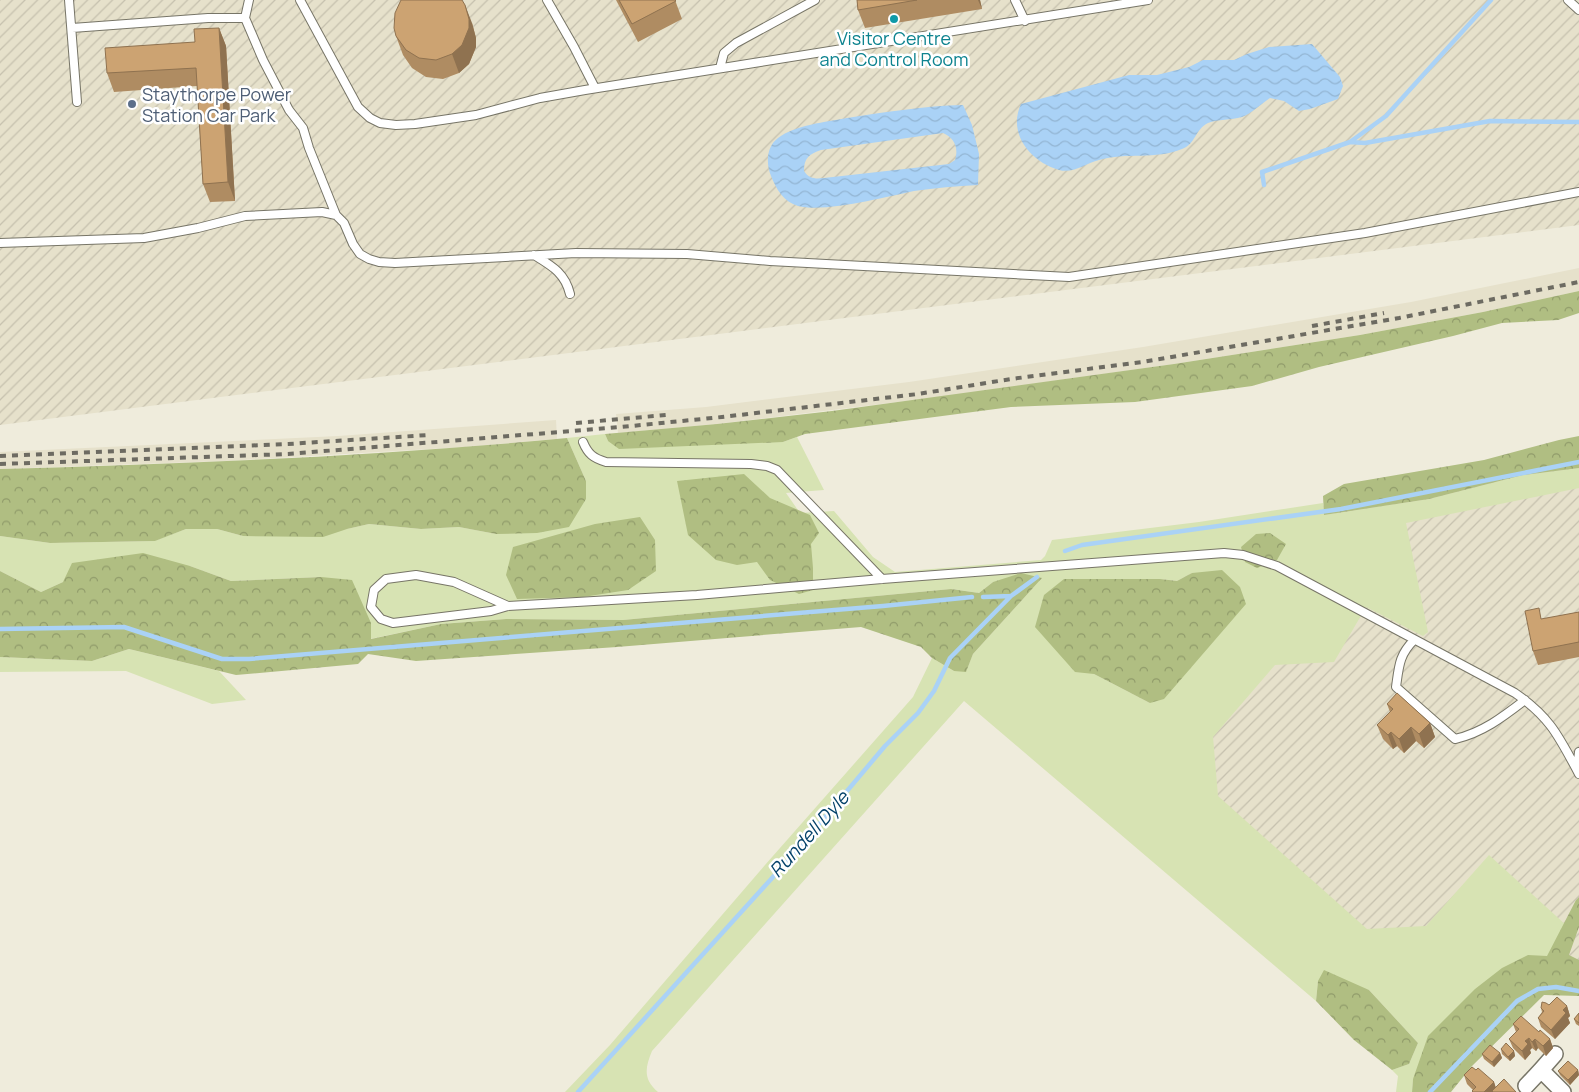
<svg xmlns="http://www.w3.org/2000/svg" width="1579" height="1092" font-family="Manrope,sans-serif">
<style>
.built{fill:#e6e1cb}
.industrial{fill:url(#industrial-furrows)}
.green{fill:#d7e3b3;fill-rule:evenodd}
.forest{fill:url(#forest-crowns)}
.water{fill:url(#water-waves);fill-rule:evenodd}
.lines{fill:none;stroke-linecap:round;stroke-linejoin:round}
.stream{stroke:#aad2f6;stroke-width:4.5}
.lane-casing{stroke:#777567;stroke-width:10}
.street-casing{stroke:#777567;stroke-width:18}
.lane{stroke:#fff;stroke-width:8}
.street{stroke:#fff;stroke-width:15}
.rail{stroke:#6d6b62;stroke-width:4;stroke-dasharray:6 6;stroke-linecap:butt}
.wall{fill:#af8c62}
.shaded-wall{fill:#8f7250}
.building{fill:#cca372;stroke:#8f7250}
.culture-dot{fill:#0f9aa8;stroke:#fff;stroke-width:2}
.service-dot{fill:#5c6f8a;stroke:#fff;stroke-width:2}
.labels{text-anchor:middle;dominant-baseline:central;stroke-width:5;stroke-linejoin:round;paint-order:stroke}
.culture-label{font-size:18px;fill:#0d838f;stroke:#fff}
.service-label{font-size:18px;fill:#4e5e75;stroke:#fff;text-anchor:start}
.water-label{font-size:19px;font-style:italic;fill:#034169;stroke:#fff}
</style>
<defs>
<pattern id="industrial-furrows" width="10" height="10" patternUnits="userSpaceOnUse" patternTransform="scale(1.25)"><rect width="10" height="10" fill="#e6e1cb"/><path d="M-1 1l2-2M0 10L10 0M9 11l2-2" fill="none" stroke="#c6c1ae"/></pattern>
<pattern id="forest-crowns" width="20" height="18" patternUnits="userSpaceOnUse" patternTransform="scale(1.25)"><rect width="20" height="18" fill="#b0be82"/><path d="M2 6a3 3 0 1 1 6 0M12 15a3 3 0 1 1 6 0" fill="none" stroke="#909b6a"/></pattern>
<pattern id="water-waves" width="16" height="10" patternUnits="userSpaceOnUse" patternTransform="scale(1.25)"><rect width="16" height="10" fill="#aad2f6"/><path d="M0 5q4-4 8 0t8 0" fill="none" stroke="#93b5d3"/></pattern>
</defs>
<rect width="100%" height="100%" fill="#efecdc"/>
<path class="built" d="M1579,268V291L1483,312L1360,335L1174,364L939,397L717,424L618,433L616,414L706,407L909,382L1143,347L1411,302Z
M556,420L557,439L465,447L225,461L0,469V452L338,436Z"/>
<path class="industrial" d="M0,0H1579V225L0,425Z
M1579,452V975L1291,945L1045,557L1349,501Z"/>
<path class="green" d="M605,434L608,441L783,442L797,437L824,490L786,493L800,513L834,511L873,557L895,572L1041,560L1045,556L1052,540L1199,522L1323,503L1324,515L1429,499L1523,475L1579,468V488L1406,523L1428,632L1423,636L1366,607L1334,662L1275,665L1213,737L1218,796L1367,929L1426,926L1489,855L1567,926L1555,968L1413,1079L1412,1092H1396L1398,1076L1392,1070L1409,1064L1418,1043L1369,990L1318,981L1316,1001L964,701L652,1051C645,1068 643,1079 658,1092H565L610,1045L765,865L913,697L932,658L954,671H966L973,654L1042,578L993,582L979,593L951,589L623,620L506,619L441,624L370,639L321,577L231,581L190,566L63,582L41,592L0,571V536L50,543L154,541L186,529H217L243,536L347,529L369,524L421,529L459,527L496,534L586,481L567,438ZM1192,573L1150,703L1094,674L1064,579H1160L1177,581Z
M129,649L219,671L246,700L212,704L126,671L0,672V657L92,661Z"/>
<path class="forest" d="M1579,291V313L1558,320L1502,323L1453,336L1319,367L1252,386L1135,402L1011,407L805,434L783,442L619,449L608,441L605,434L717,424L832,411L1174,364L1360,335L1483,312Z
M1579,436V468L1523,475L1429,499L1324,515L1323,496L1344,484L1484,460L1559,440Z
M567,438L586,481V499L569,527L537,533L496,534L459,527L421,529L369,524L347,529L323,537L243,536L217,529H186L155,541L50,543L0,536V469C189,464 379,456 567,438Z
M744,474L770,498L810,515L819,533L811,544L813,568V590L799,594L770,580L757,562L737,565L716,560L688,535L677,481Z
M640,517L655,540L656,571L628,590L583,597L517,599L506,575L513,547L595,524Z
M1270,533L1286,544L1277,560L1257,568L1245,562L1241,547L1256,534Z
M143,553L190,566L231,581L321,577L352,580L371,623V639L441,624L506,619L623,620L951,589L979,593L993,582L1021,573L1042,578L973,654L966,672L954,671L932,658L921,647L861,627L617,647L416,661L368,654L358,664L236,675L129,649L92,661L0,657V571L41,592L63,582L72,563Z
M1222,570L1240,587L1246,604L1164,699L1150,703L1094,674L1075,672L1035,627L1044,595L1064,579H1160L1177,581L1192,573Z
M1579,897V927L1569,955L1579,960V996L1544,995L1472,1066L1451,1092H1412L1413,1079L1428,1036L1475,989L1502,968L1528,955L1547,956L1576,900Z
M1324,970L1369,990L1418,1043L1409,1064L1392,1070L1354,1040L1316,1001L1318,981Z"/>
<path class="water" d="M1312,44L1340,77L1343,86L1338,99L1310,109L1299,111L1284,101L1270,98C1262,103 1251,114 1242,117C1231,120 1218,119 1208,123C1195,129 1196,144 1182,149C1156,160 1126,152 1099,160C1086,163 1074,174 1059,170C1031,162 1007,134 1021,104L1129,75H1157L1189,67L1203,60H1234L1247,54L1269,47Z
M963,105L972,125L979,154L978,185C957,186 935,188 914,191C885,197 825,213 798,206C784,202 776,189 771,176C766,164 766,147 778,138C795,125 826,122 847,118C886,112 924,106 963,105ZM943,133C954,138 959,147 955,160L949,164L824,178C816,179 809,179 804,171C804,158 809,154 821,150Z"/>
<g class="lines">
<path class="stream" d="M1350,142L1365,143L1490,121L1579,122
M1264,185L1262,172L1350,142L1386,116L1491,0
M1065,551L1082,545L1341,509L1579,462
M983,597L1011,596
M0,629L124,627L222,659H249L883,606L972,597
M578,1092L793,855L885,746L918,713L934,691L950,658L1011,596L1037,577
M1430,1092L1517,1001L1538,989L1556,987L1579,991"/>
<defs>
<path id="lane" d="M69,0L77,102
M249,0L245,18L263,60L289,110L303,128L309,148L336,215
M300,0L358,107L370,118L380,123L396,125L415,124L476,115L540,98L585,90L1148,0
M547,0L574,47L595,88
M1015,0L1025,21
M1568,0L1579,10
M72,28L208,18H245
M720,68L724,53L736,43L815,0
M0,243L144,238L198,228L245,216L322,212L336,215L344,223L353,244L360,254L369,259L379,262L395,263L576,253L687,254L770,261L1069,277L1365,233L1579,192
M534,255C552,266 565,273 570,294
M583,442C588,454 593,458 606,462L751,464L767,466L777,470L882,579
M508,606L454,582L416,575L386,579L374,590L371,607L381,619L393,623L491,611L508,606L697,595L882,579L1224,553L1243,555L1277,566L1515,693C1551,718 1559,737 1579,774
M1414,640C1399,655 1399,666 1396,687L1455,739C1482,733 1503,717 1525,700
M1577,770L1579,752"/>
<path id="street" d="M1541,1070L1555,1054
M1526,1086L1541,1070L1563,1092"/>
</defs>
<use href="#lane" class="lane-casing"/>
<use href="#street" class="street-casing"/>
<use href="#lane" class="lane"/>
<use href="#street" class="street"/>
<path class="rail" d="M1312,326L1384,313
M576,423L666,415
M0,456L288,444L429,435
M0,464L288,454L621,427L722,417L918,394L1011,379L1142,362L1399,318L1579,282"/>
</g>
<path class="wall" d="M616,0H675L682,19L638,42Z
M857,0H980L982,9L865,28L858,10Z
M472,23L476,38V47L469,64L459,73L443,79L426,77L412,68L403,55L396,36Z
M219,28L226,46L235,201L210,202L203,184L197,86L114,92L107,73L195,42Z
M1579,612V657L1538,665L1533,651L1543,619Z
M1387,704L1430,723L1435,737L1424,748L1416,741L1404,753L1397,746L1393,749L1383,739L1377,725L1390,712Z
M1549,1005L1567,1006L1570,1016L1568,1018L1570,1023L1555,1039L1541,1027L1538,1018L1542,1012L1541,1008Z
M1579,1013V1026L1576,1024L1574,1019Z
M1513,1024L1539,1032L1550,1039L1553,1048L1546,1056L1538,1048L1536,1051L1532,1048L1530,1050L1531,1053L1525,1060L1513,1048L1509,1039L1516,1032Z
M1501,1049L1514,1051L1515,1056L1510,1061L1502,1054Z
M1500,1053L1502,1058L1494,1067L1484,1059L1482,1054Z
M1476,1070L1494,1082L1496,1088L1516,1092H1472L1473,1090L1467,1084L1464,1075Z
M1578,1070L1579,1075L1570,1085L1560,1075L1558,1071Z"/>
<path class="shaded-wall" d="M978,0H980L982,9Z
M465,5L472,23L476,38V47L469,64L459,73L452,54Z
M219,28L226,46L235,201L228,182Z
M1430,723L1435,737L1424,748L1419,734Z
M1411,727L1416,741L1404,753L1399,739Z
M1391,732L1397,746L1393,749L1388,735Z
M1567,1006L1570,1016L1568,1018L1570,1023L1555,1039L1551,1030L1563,1010Z
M1529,1038L1532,1048L1530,1050L1531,1053L1525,1060L1522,1051L1525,1041Z
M1535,1039L1538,1048L1536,1051L1532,1042Z
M1550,1039L1553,1048L1546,1056L1543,1046Z
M1514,1051L1515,1056L1510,1061L1508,1057Z
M1500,1053L1502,1058L1494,1067L1492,1062Z
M1578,1070L1579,1075L1570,1085L1568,1080Z
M1494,1082L1497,1092L1492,1091L1493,1092H1484Z"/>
<path class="building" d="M401,0H462L465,5L469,19V28L462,45L452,54L436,60L419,58L406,50L396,36L394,28L395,13Z
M619,0H675L676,1L632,24Z
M857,0H917L858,10Z
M219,28L228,182L203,184L196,68L107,73L105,48L195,42L194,29Z
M1539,608L1541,619L1579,612V642L1533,651L1525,611Z
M1397,693L1430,723L1419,734L1411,727L1399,739L1391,732L1388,735L1377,725L1393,709L1387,704Z
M1557,997L1567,1006L1563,1010L1566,1013L1551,1030L1538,1018L1544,1011L1541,1008L1542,1002L1546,1003L1549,1005Z
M1579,1013V1023L1574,1019Z
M1521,1016L1539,1032L1540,1030L1550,1039L1543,1046L1535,1039L1532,1042L1529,1038L1525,1041L1528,1044L1522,1051L1509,1039L1519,1029L1513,1024Z
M1506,1043L1514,1051L1508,1057L1501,1049Z
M1490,1045L1500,1053L1492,1062L1482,1054Z
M1568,1061L1578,1070L1568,1080L1558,1071Z
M1472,1067L1476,1070L1478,1068L1494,1082L1484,1092H1473L1472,1091L1476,1087L1464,1075Z
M1504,1079L1516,1092H1493L1492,1091Z"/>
<circle class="culture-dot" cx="894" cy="19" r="5"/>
<circle class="service-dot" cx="132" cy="104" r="5"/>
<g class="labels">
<g class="culture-label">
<text x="894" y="38">Visitor Centre<tspan x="894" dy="21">and Control Room</tspan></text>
</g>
<g class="service-label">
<text x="142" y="94">Staythorpe Power<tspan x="142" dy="21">Station Car Park</tspan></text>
</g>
<g class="water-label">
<text transform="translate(809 834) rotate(-48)">Rundell Dyle</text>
</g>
</g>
</svg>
